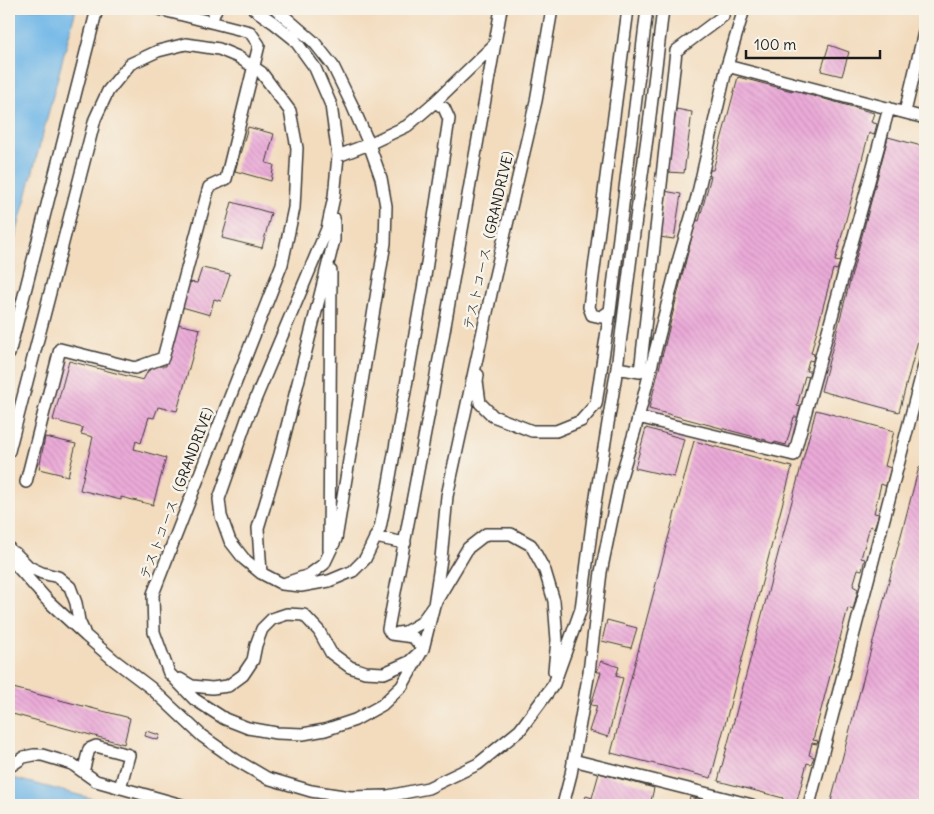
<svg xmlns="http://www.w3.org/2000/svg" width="934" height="814" font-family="Delius,'Klee One',sans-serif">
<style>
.water{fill:#71b7e8;stroke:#466a82}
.building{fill:url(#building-back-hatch)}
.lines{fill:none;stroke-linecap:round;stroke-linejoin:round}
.minor-casing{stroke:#3c3934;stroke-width:14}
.minor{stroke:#fff;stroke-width:11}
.labels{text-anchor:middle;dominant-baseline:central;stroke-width:5;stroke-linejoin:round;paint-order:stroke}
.street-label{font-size:14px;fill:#1c1c1c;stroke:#f7f3e8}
</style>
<defs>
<pattern id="building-back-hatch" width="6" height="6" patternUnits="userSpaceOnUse" patternTransform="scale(1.25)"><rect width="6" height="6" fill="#ebaad8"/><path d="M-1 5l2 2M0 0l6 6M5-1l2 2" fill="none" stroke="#c992b9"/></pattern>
</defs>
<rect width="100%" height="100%" fill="#f7f3e8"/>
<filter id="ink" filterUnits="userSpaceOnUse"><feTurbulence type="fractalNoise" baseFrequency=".02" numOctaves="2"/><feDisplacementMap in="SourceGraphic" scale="10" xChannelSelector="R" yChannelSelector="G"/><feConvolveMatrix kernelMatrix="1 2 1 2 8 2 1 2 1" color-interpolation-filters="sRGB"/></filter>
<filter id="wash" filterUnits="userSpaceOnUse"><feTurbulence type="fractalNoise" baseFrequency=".0096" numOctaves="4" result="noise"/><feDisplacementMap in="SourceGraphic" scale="20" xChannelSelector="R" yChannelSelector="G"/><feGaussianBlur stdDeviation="1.12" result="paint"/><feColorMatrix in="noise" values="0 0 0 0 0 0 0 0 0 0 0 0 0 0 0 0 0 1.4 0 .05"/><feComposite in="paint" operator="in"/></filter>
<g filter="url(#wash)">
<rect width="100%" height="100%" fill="#f3dcbe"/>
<path class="water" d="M9,9H76L9,261Z
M9,777L117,805H9Z"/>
<g id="blocks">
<path class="building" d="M829,45L849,52L842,76L821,71Z
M738,77L792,91L793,86L801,89V93L816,97L817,93L821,94V98L874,113L871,122L877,124L874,135L869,133L835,261L840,262L837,270L833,269L811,353L814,354L813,361L809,360L806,371H810L809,377L805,376L797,406L802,407L800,417H794L786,445L775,442L774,446L766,444V440L649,409L696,220L699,221L711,176H709L710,170H713Z
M676,109L692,112L684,173L667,172Z
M248,127L274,134L266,163L274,165L271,181L235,171Z
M888,137L925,147V314L899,412L821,391Z
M664,191L681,194L674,239L659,237Z
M232,202L271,213L262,248L222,238Z
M202,268L230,274L221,301L214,299L210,315L182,307L188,282L197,283Z
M177,324L200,329L177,411L158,407L154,418L149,417L141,443L136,441L134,449L166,458L153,505L121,497V500L80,490L93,437L81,434L83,428L53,420L69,361L143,380L148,371L156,366H166Z
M816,410L894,431L885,466L891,468L886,486L881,484L874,513L879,514L874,528L870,526L861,558L865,559L862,570L858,569L853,586L858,589L853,610L848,608L813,740L818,741L817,744L812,743L809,755L814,757L811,764L807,763L797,801L799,802L798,805H781L783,798L718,781Z
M646,428L684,439L674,477L635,468Z
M45,437L76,444L68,476L39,469Z
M694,441L792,467L711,778L611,753Z
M919,467L925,468V791L921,805H830Z
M607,620L637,628L631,648L602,641Z
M601,661L619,667L616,676L623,678L608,737L589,731L597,706L591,705L601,672H597Z
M9,687L130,718L124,744L9,713Z
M146,731L160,735L158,740L145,736Z
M599,773L654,788L651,801L665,805H589L583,804L586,796L592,798Z
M690,797L715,805H688Z"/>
</g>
</g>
<g filter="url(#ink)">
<use href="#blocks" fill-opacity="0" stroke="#3c3934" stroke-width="1"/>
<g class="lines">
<defs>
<path id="minor" d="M254,9L274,23L294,39L315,68L331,105L338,156L334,197L327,229L247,419L219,499L221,516L230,541L244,559L261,573L282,584L301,586L329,581L353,571L365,559L380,528L388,488L424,283L449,119L444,108L435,102
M276,9L314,42L333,66L352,105L369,144L381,178L386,206L385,243L336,539L324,564L309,575L286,583
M211,22L216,9
M727,66L925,118
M905,112L925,28
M338,156L369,144L407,126L435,102L495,44
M610,311L601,317L592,315L589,307L628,9
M9,354L97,9
M617,368L640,372L676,51L723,16L724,9
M478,375L477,381L480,403L493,416L532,431H556L581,421L596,404L610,311L647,9
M638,417L794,455L889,108
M9,451L95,119L108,91L130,64L158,51L186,44L219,49L238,57L261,72L290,111L297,148L294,208L282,264L153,594L154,632L169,673L194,699L225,719L248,728L276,733L303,734L325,730L355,720L382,705L402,686L423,649L434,605L441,559L447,496L494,280L536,101L552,9
M26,482L60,349L135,368L163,358L209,187L226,179L259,45L250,32L159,9
M375,537L405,543
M9,548L17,566L47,600L86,636L114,660L151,688L202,736L236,760L267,778L311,791L350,797L388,796L428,788L478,764L520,730L554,684L581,609L594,509L617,368L634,233L649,124L663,9
M329,550L331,271
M15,553L29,567L42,573L58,577L70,587L76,603L79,621L84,632
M261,573L258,528L280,454L334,240V218
M398,633L405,632L421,623L434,605L468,548L486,534H511L531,545L545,571L554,601L557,640L554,671
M391,634L388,629L440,354L501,9
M180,679L192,686L212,688L228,686L243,675L253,660L256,645L262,629L272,619L287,614L304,615L319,631L331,653L350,667L365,672L384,673L409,662L423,649L413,637L391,634
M573,760L752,805
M9,767L24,757L34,755H42L72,764L96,781L182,805
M83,772L89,749L96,746L129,755L120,788
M563,805L571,774L589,672L601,572L620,480L635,430L679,258L697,197L727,66L744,9
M809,805L925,362"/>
</defs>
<use href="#minor" class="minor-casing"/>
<use href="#minor" class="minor"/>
</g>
</g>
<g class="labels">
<g class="street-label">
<text transform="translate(489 236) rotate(-77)">テストコース（GRANDRIVE）</text>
<text transform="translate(178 489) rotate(-69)">テストコース（GRANDRIVE）</text>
</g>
</g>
<rect width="934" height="814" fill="none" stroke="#f7f3e8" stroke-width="30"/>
<path d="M746 50v8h134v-8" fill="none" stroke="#1c1c1c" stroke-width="2.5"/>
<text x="754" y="50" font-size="15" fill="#1c1c1c" stroke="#f7f3e8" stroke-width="4" paint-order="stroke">100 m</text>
</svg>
